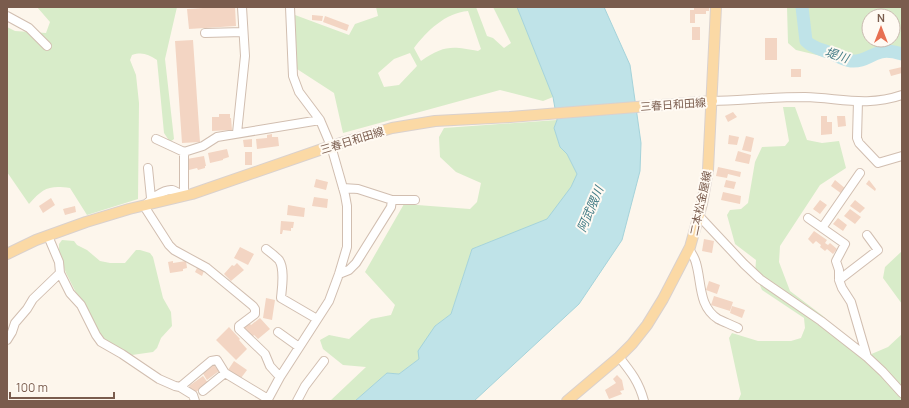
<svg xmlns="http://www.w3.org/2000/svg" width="909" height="408" font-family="Manrope,'Noto Sans JP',sans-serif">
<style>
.green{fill:#d8ecc9;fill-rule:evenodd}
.water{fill:#bfe3e8;stroke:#a5d3da}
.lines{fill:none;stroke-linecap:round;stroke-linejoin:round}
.river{stroke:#bfe3e8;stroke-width:13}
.building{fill:#f3d5c3}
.minor-casing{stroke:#d1beb0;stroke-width:10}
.major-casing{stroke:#dad1cd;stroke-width:12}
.minor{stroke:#fff;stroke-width:8}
.major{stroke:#fbd9a5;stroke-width:10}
.labels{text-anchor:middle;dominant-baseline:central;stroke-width:4;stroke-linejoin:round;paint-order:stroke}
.street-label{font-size:11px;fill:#7a5c4d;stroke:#fffaf3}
.water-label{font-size:12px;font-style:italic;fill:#437c86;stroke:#fffaf3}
</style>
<rect width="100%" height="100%" fill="#fdf6ec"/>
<path class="green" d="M37,7H177L165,59L174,139L170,142L164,133L157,60C148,54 142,52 132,55L130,60L136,75L139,103L138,199L87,215L70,188C49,185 43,188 29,204L7,172V27L15,31L46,33L50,22Z
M376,7H476L487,36L493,38L504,48L511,43L493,7H517L553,97L543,101L500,90L343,133L334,93L297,69L295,15L349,35L355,24L378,16ZM468,11L481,49L478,51C452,46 444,45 421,61L414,48C427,31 445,13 468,11ZM410,53L417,66L399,85L384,87L378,73L394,59Z
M787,7H902V53L850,63L796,50L788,43ZM869,16H893V40H869Z
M783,107H795L807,140L822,143L839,141L846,168L820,185L780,246L779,262L790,291L823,316L862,358L888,347L902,334V401H738L741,394L729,338L732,333L758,341H791L801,338L805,328L804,318L762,290L755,274L756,260L735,244L727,215L730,210L741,209L748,203L755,162L762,147L785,146L789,141Z
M557,120L554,128L560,147L567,154L577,174L571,187L547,220L472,249L451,314L435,326L419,359L399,374L387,373L355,401H330L366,367L343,365L323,349L320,340L329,335L349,339L371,319L391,315L395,305L365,272L404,204L470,209L477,202L481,183L456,172L440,157L439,137L444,128Z
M62,240L74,241L77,245L87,250L100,261L110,263H125L136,250H140L150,253L153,257L163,298L171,312L172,326L161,338L157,348L153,352L132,355L116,349L96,332L66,273L59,254V244Z
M902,251V304L883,278L885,267Z"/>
<path class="water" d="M517,7H604L630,65L641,143L640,171L622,240L579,304L474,401H355L387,373L399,374L419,359L418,351L435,326L451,314L472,249L547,219L571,187L577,174L567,154L560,147L554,128L557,120L553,97Z"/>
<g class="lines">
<path class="river" d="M802,7L806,41C813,48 820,49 828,52C836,55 843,60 851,61C864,62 869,55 881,52C888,50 895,52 902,54"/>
</g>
<path class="building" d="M219,7H235L236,26L189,29L187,9Z
M694,7H709V11H706V14H695V23H690V10H694Z
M312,15L323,16L322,21L312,20Z
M325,16L349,25L347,31L323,22Z
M692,27H700V40H692Z
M765,38H777V60H765Z
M193,40L200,142L182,143L175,41Z
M902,67V73L891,76L889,70Z
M791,69H801V77H791Z
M733,112L737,117L728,122L725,116Z
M219,114H230V118H231L232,130L212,131V117H219Z
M821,116H827V122H832V134L821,135Z
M837,116H845L846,126L838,127Z
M272,134V137H278L279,146L257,149L256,139L267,138V135Z
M729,135L739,137L737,145L728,144Z
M746,136L754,138L751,152L742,150Z
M252,139V147H244L243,140Z
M227,149L229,157L223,159V160L210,163L208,153Z
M738,151L751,155L749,164L735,161Z
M245,152H252V165H245Z
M204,156L206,166H205V168L198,170L197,168L189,170L187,159Z
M718,167L741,172L740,177L728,174L727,178L716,176Z
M316,179L328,182L326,190L314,187Z
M726,180L736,182L734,189L724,187Z
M835,180L846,189L842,194L831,186Z
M869,180L876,189L875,191L866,184Z
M723,192L741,196L740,204L721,200Z
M314,197L328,199L327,208L312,206Z
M51,198L55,205L43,213L39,206Z
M820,200L827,205L820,214L813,209Z
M855,200L865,208L860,213L850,206Z
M288,205L305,208L304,217L287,215Z
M75,206L76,212L65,215L63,209Z
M850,209L861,217L855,224L844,216Z
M838,218L847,225L843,231L833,224Z
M281,221L294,222L293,228H291V231L283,230L282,234H280Z
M814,231L827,240L825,243L828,245L830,243L837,249L833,254L827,249L825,251L820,247L821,245L816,241L813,244L808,239Z
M704,239L714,241L712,253L702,251Z
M240,247L254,254L248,265L234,258Z
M173,261V263L186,261L187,268L183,269V271L170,273L168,262Z
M237,263L244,270L231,281L224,274L232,265L234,266Z
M197,268L204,271L202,276L195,272Z
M709,281L720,285L717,294L706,290Z
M714,296L733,302L730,311L711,305Z
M266,298L275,300L272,320L263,318Z
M732,306L745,310L742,318L730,313Z
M260,318L270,329L258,339L254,335L251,338L243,328L249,323L251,325Z
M229,327L240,339L239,340L247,349L236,360L216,340Z
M234,361L247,370L241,378L228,370Z
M213,364L219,371L207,380L202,372Z
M617,375L622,380L624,390L620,391L622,394L609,399L605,390L616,383L613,379Z
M203,376L208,383L196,392V391L193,393L189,386Z"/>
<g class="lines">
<defs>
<path id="minor" d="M7,16L29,28L47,46
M205,33L243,32
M712,101C743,100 774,97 805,97C840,98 867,107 902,95
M858,101L857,138L859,143L878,163L902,156
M237,133L245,56L242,7
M156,139L184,152L203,146L217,137L320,120
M184,152V196
M148,168L151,198
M343,188L358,189L392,200H415
M184,196C180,194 176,191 172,190C163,189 150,200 144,206L169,245L174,250L207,268L253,306L255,309V314L239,326V329L265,354L270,366L280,377
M699,216L744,264L760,279L821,321L867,357L883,372L902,393
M808,218L845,244L836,261L839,270V280L842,288L851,302L867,357
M822,228L860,173
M48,236L59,262L60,273L70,293L81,305L96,335L101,342L122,354L159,379L175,386L180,387L211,361L217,360L225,373L268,399
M266,249C270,252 275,256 279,260C285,269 282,287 281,298L317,319
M689,249C692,254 695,258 696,263C702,283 698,306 718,319C724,322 732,325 738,328
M339,274L349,270L356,263L391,207L392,200
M839,280L878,250L867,235
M278,332L299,347
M7,340L12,332L15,323L27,309L33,299L60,273
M619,357C631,372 639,382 644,401
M180,387L193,395L195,401
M203,391L225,373
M267,401L280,377L329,301L339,274L347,247V206L345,195L331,146L320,120L299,92L293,76L290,7
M297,401L305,386L324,361"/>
<path id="major" d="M7,254L36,240L86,222L129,209L192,194L331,146L392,128L435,121L510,117L712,101
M567,401L619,357L632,344L647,325L663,299L690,247L702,204L708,170L716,7"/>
</defs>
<use href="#minor" class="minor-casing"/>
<use href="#major" class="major-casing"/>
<use href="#minor" class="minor"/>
<use href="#major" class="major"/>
</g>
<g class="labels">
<g class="street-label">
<text transform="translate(673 104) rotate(-4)">三春日和田線</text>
<text transform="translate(352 140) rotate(-17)">三春日和田線</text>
<text transform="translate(700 203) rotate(-78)">二本松金屋線</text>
</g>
<g class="water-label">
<text transform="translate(837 55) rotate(18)">堤川</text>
<text transform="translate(590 209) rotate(-67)">阿武隈川</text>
</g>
</g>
<rect width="909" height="408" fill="none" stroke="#7a5c4d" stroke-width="16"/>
<g transform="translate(881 28)"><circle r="19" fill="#fffaf3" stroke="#cabbb1"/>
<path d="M0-3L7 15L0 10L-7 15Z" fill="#e76f51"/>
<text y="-6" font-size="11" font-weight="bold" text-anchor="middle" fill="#7a5c4d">N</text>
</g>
<path d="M10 392v6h104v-6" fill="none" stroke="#7a5c4d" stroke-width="2"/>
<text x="16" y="392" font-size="12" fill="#7a5c4d" stroke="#fffaf3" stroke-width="3" paint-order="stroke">100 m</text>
</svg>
